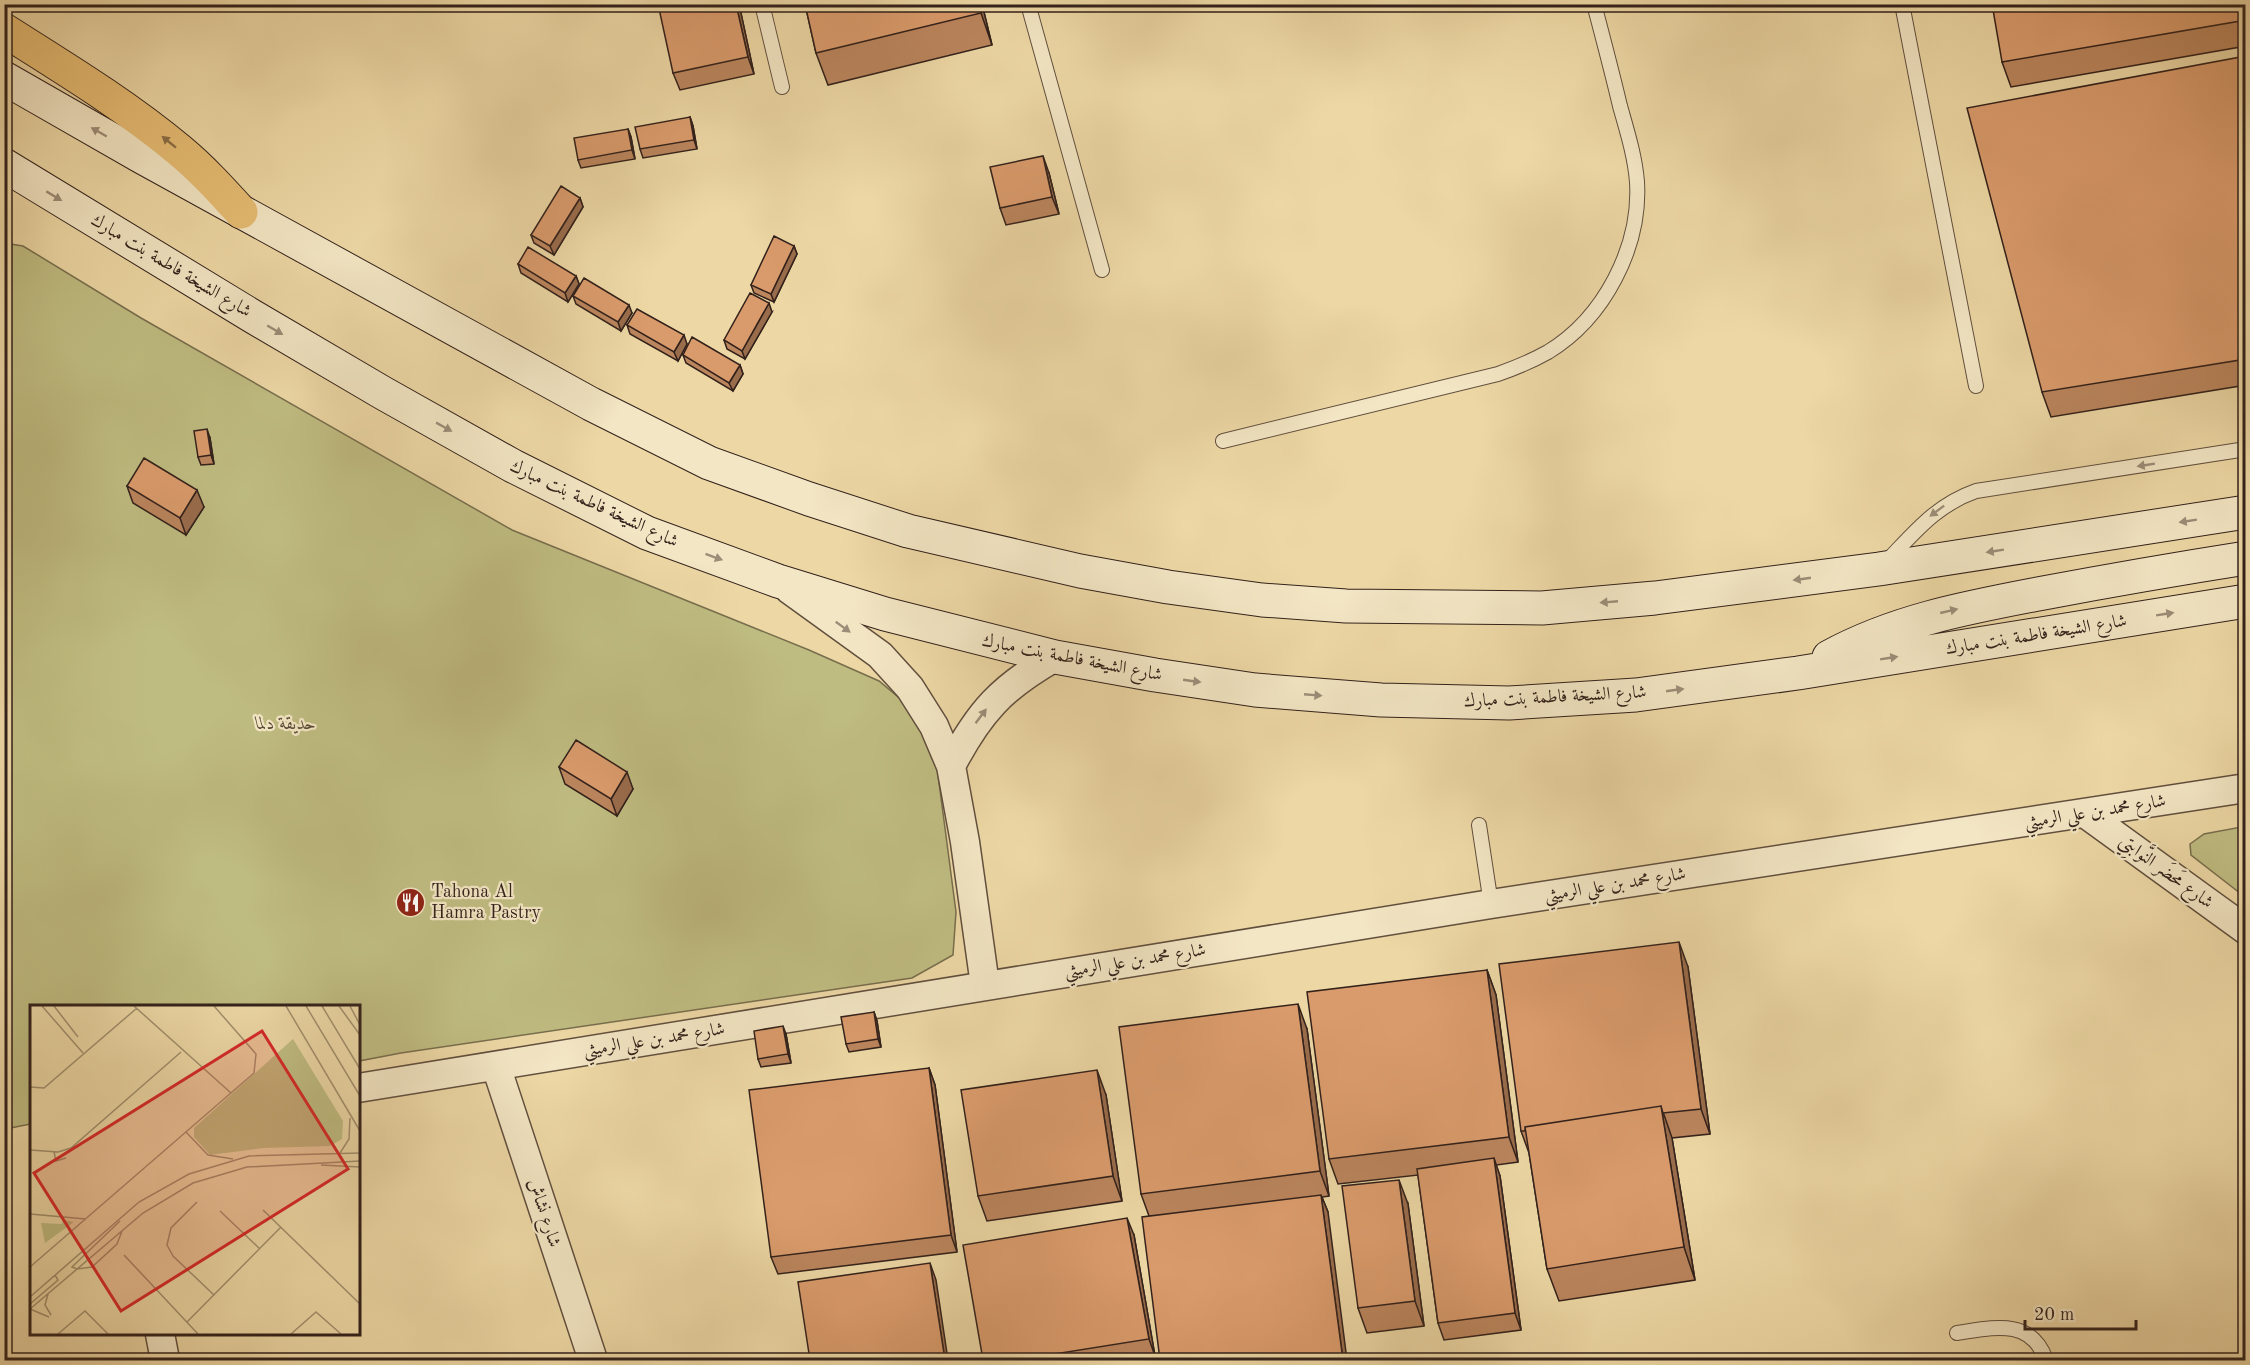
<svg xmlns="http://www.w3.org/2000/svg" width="2250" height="1365" font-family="'Old Standard TT',Amiri,serif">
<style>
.green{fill:#bfbc81;stroke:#786e4e;stroke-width:1.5}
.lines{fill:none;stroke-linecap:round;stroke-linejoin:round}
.lane-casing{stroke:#614f3e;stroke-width:16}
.street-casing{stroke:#614f3e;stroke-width:31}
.secondary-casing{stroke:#32211b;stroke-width:35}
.primary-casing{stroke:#32211b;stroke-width:35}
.lane{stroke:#f3e6c4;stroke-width:14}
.street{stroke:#f3e6c4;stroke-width:28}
.secondary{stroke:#f3e6c4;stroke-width:33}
.primary{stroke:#e6bc72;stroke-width:33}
.wall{fill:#bb855d;stroke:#32211b;stroke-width:1.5}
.shaded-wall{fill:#996c4c;stroke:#32211b;stroke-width:1.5}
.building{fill:#da9b6c;stroke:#32211b;stroke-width:1.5}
.oneway{fill:#9c8d78}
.oneway2{fill:#8c6e46}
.labels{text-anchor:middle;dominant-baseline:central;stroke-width:4.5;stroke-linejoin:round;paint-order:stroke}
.street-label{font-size:18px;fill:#32211b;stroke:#f3e6c4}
.park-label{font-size:18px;font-style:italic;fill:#554834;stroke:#f3e6c4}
.poi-label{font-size:18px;fill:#32211b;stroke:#f3e6c4;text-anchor:start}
.inset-road{fill:none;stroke:#a28f6e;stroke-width:1.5}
.view{fill:#d62828;fill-opacity:0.15;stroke:#d62828;stroke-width:3}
.inset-edge{fill:none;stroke:#32211b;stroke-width:3}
</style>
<rect width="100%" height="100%" fill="#edd8a5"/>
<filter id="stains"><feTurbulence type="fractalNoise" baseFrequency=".00333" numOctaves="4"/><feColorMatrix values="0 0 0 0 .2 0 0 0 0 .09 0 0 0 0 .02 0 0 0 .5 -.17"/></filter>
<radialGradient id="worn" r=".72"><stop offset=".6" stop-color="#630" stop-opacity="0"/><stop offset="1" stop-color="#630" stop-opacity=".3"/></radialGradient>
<path class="green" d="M4,243L23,246L141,318L512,530L809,650L879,681L916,712L935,752L956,912L953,955L912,978L401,1053L359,1061L358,1006H32L31,1124L5,1129Z
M2241,827L2245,847V897L2191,855L2190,844L2204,834Z"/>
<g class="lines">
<defs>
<path id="lane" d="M762,4L782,87
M1028,4L1102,270
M1902,4L1976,386
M1223,441L1498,374C1515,368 1532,361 1548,352C1604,318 1641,247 1637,182C1635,156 1627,131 1620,106C1612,72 1603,38 1594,4
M1887,561C1915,532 1936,505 1976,491L2246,449
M1479,825L1491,904
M1957,1333C1992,1328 2031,1317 2046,1360"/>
<path id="street" d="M790,590L880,655L910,688L934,726L951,766L965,842L985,985
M951,766C979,712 1002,687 1055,657
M2086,814L2246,930
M496,1066L593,1360
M358,1088L1491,904L2246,788
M160,1334L165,1360"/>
<path id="secondary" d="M4,78L142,157L591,404L709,463L809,499L908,531L1080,571L1168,587L1262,600L1346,606L1542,608L1655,598L1879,569L2246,512
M4,165L252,316L383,393L513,466L647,533L778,581L885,614L1055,657L1155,675L1255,690L1381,700L1509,703L1636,695L1798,673L2246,601
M1829,657C1895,621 1965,608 2038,594C2107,581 2176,569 2246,558"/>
<path id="primary" d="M4,30C64,68 125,105 179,150C202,169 221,190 241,212"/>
</defs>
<use href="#lane" class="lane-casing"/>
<use href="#street" class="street-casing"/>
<use href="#secondary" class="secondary-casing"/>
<use href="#primary" class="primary-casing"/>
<use href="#lane" class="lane"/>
<use href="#street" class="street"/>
<use href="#secondary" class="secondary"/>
<use href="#primary" class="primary"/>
</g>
<path class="wall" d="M739,4L754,74L680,90L673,73Z
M805,4H982L992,45L828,85L816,53Z
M2246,4V46L2011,87L2002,62Z
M2246,56V385L2051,417L2042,392Z
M690,117L693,126L697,149L643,158L640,149Z
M628,129L631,137L635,159L581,168L578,160Z
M1049,173L1059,214L1006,225L1000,208Z
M580,198L583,207L554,255L534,243L531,235Z
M794,246L797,254L774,302L754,293L751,285Z
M518,264L576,276L579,284L568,302L521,273Z
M573,296L632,313L621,331L576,304Z
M772,312L745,359L727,349L724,340Z
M627,325L687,344L678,361L630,334Z
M683,355L740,365L743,374L733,391L686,363Z
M210,438L214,464L201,465L198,457Z
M127,486L204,507L186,535L133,503Z
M559,767L633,789L617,816L565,784Z
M1688,967L1710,1134L1672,1138L1695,1280L1559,1301L1547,1269L1529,1153L1521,1131Z
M1487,970L1496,995L1518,1162L1496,1165L1500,1176L1521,1330L1444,1340L1438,1323L1418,1175L1338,1184L1329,1159Z
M874,1012L877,1021L881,1047L849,1052L846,1044Z
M1307,1029L1329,1196L1322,1197L1328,1212L1149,1216L1141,1194Z
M786,1034L791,1063L761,1067L758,1059Z
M929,1068L935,1085L957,1252L778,1274L771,1257Z
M1106,1095L1122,1201L987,1221L978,1196Z
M1408,1204L1424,1326L1367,1333L1358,1308Z
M1134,1235L1155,1356L1126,1360H983Z"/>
<path class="shaded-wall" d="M736,4H739L754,74L748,57Z
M979,4H982L992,45L981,13Z
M690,117L693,126L697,149L694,140Z
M628,129L631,137L635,159L632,150Z
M1043,156L1049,173L1059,214L1052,197Z
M580,198L583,207L554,255L550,246Z
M794,246L797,254L774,302L771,294Z
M576,276L579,284L568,302L565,293Z
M769,303L772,312L745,359L742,351Z
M629,305L632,313L621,331L618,322Z
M684,335L687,344L678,361L674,352Z
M740,365L743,374L733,391L729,383Z
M207,429L210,438L214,464L211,455Z
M197,490L204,507L186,535L180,518Z
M627,772L633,789L617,816L611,799Z
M1679,942L1688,967L1710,1134L1701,1109Z
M1487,970L1496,995L1518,1162L1509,1137Z
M1298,1004L1307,1029L1329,1196L1320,1171Z
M874,1012L877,1021L881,1047L878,1039Z
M783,1026L786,1034L791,1063L788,1054Z
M929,1068L935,1085L957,1252L951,1235Z
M1097,1070L1106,1095L1122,1201L1113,1176Z
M1661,1106L1672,1138L1695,1280L1684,1247Z
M1494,1158L1500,1176L1521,1330L1515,1313Z
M1399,1180L1408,1204L1424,1326L1415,1301Z
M1321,1195L1328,1212L1347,1360H1343Z
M1127,1218L1134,1235L1155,1356L1149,1339Z
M930,1263L936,1280L948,1360H945Z"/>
<path class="building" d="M658,4H736L748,57L673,73Z
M805,4H979L981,13L816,53Z
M1992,4H2246V20L2002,62Z
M2246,56V359L2042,392L1967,108Z
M690,117L694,140L640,149L635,127Z
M628,129L632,150L578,160L574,138Z
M1043,156L1052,197L1000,208L990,167Z
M561,186L580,198L550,246L531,235Z
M774,236L794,246L771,294L751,285Z
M528,247L576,276L565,293L518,264Z
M584,278L629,305L618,322L573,296Z
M750,293L769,303L742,351L724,340Z
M637,309L684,335L674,352L627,325Z
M692,337L740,365L729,383L683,355Z
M207,429L211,455L198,457L194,431Z
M144,458L197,490L180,518L127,486Z
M576,740L627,772L611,799L559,767Z
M1679,942L1701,1109L1663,1113L1661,1106L1525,1127V1131H1521L1499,964Z
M1487,970L1509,1137L1329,1159L1307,992Z
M1298,1004L1320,1171L1141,1194L1119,1027Z
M874,1012L878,1039L846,1044L841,1017Z
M783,1026L788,1054L758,1059L754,1031Z
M929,1068L951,1235L771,1257L749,1090Z
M1097,1070L1113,1176L978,1196L961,1090Z
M1661,1106L1684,1247L1547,1269L1525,1127Z
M1494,1158L1515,1313L1438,1323L1417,1169Z
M1399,1180L1415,1301L1358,1308L1342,1186Z
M1321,1195L1343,1360H1160L1142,1217Z
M1127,1218L1149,1339L1017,1360H983L963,1245Z
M930,1263L945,1360H810L798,1282Z"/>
<defs><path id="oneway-solid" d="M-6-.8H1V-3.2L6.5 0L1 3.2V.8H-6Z" transform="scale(1.5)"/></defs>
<g class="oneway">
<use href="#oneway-solid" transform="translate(99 132) rotate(-150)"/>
<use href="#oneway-solid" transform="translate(54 196) rotate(31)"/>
<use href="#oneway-solid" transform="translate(275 330) rotate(30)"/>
<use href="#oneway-solid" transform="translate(444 427) rotate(29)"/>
<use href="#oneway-solid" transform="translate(2146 465) rotate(171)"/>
<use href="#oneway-solid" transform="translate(1937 511) rotate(143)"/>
<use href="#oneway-solid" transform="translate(2188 521) rotate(171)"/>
<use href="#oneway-solid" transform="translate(1995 551) rotate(171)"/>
<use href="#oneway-solid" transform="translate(714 557) rotate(20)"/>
<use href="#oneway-solid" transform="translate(1802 579) rotate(172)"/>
<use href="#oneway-solid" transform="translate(1609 602) rotate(175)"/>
<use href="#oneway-solid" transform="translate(1949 611) rotate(-13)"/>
<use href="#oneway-solid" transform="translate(2165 614) rotate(-9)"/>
<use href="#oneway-solid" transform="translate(843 627) rotate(36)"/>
<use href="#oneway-solid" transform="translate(1889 658) rotate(-9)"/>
<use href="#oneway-solid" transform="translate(1192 681) rotate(8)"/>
<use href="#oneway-solid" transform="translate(1675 690) rotate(-8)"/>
<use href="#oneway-solid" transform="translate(1313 695) rotate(5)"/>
<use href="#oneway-solid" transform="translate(981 716) rotate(-53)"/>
</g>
<use class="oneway2" href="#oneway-solid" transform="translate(169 142) rotate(-141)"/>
<defs>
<symbol id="restaurant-disc" viewBox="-11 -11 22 22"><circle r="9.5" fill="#8f2418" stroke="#f3e6c4"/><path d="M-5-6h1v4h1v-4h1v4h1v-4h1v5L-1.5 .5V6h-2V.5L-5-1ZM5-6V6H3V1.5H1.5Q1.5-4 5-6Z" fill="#fff"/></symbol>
</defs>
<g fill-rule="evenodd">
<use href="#restaurant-disc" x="394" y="886" width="33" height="33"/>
</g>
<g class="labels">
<g class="street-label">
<text transform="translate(171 266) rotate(31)">شارع الشيخة فاطمة بنت مبارك</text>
<text transform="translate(594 504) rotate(25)">شارع الشيخة فاطمة بنت مبارك</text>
<text transform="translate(2036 635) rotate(-9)">شارع الشيخة فاطمة بنت مبارك</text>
<text transform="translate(1072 658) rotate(11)">شارع الشيخة فاطمة بنت مبارك</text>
<text transform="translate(1555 697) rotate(-3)">شارع الشيخة فاطمة بنت مبارك</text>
<text transform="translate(2095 812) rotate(-9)">شارع محمد بن علي الرميثي</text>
<text transform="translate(2166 872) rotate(36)">شارع مَحضَر النَّوابتِي</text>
<text transform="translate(1615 885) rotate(-9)">شارع محمد بن علي الرميثي</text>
<text transform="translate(1135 961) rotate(-9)">شارع محمد بن علي الرميثي</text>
<text transform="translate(654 1040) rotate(-9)">شارع محمد بن علي الرميثي</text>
<text transform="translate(544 1213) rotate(72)">شارع نشاش</text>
</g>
<g class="park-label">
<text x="286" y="724">حديقة دلما</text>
</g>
<g class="poi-label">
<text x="431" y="892">Tahona Al<tspan x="431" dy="21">Hamra Pastry</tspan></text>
</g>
</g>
<g transform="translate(30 1005)">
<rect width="330" height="330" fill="#edd8a5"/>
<path d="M263,34L313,116L312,134L300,141L233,143L180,150L164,132V123ZM33,215L44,217L15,238L11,218L32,219Z" fill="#bfbc81"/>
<path class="inset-road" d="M12,1L53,48M24,1L48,32M104,1L201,88M256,1L330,126M276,1L330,91M292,1L330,64M309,1L330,30M320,1L330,20M0,82L14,83L107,3M156,127L178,150L203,154M0,145L28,147L41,143L151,47M24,147L26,156L36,153M310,148L319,134L320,113M291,160L330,162M167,197L141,223L137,240L143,251L184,290M233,205L330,299M190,206L230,244M0,209L56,214M94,250L168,329M0,262L224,68L226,49L184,1M47,264L62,262L87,239L92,226M47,264L42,262L90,216M18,289L15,300L21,310M0,292L109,197L159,169L219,151L330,148M0,299L28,275L25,270M0,304L19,312M0,304L113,208L163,178L217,162L330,156M157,317L251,222M28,329L55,306L78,329M261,329L286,307L311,329"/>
<path class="view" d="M232,26L318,164L91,306L4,168Z"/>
<rect width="330" height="330" class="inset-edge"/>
</g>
<rect width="2250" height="1365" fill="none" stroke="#edd8a5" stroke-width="24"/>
<rect x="6" y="6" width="2238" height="1353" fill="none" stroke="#32211b" stroke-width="3"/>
<rect x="12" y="12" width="2226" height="1341" fill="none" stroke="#32211b" stroke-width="1.5"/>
<path d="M2025 1320v9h111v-9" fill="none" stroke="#32211b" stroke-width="3"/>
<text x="2034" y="1320" font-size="18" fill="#32211b" stroke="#f3e6c4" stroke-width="4.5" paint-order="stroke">20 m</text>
<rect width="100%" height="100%" filter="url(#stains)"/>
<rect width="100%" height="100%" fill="url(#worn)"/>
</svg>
